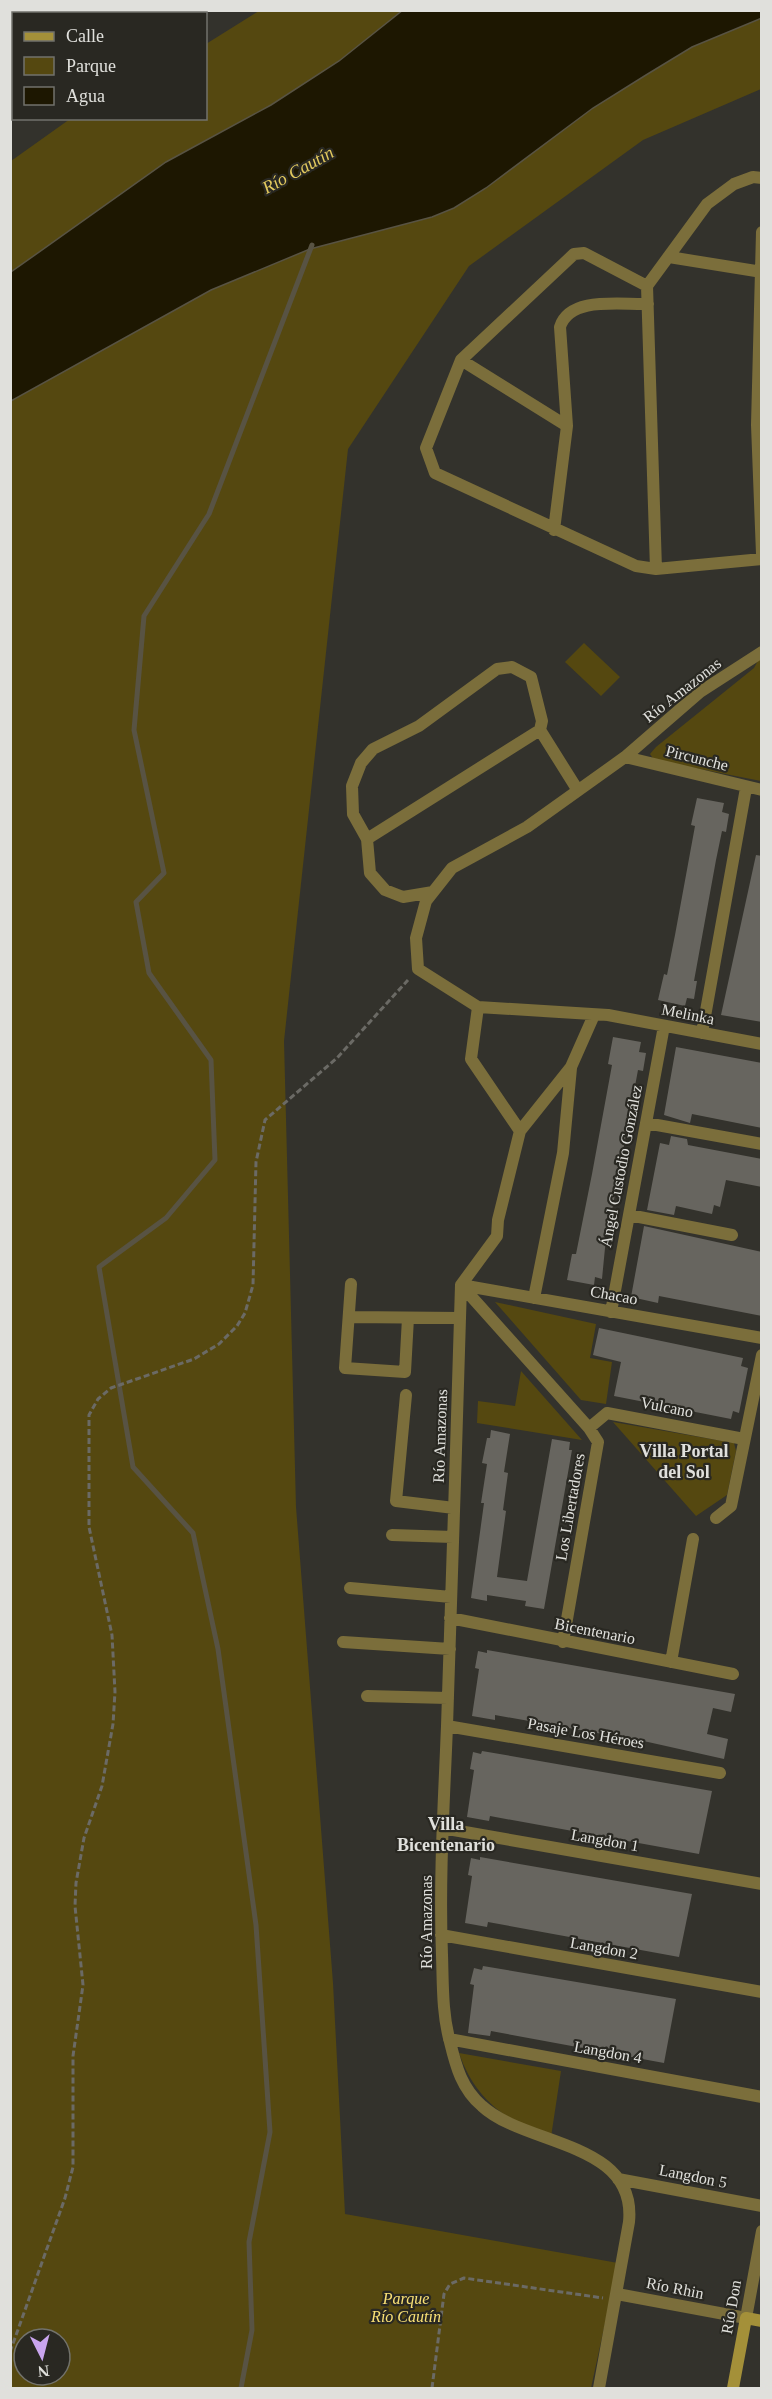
<svg xmlns="http://www.w3.org/2000/svg" width="772" height="2399" font-family="Georgia,serif">
<style>
.green{fill:#554810;fill-rule:evenodd}
.water{fill:#1d1701;stroke:#585343;stroke-width:1.5}
.lines{fill:none;stroke-linecap:round;stroke-linejoin:round}
.stream{stroke:#585343;stroke-width:5}
.building{fill:#67655f}
.path{stroke:#6b6a65;stroke-width:3;stroke-dasharray:6 3;stroke-linecap:butt}
.street{stroke:#7b6e3b;stroke-width:12}
.secondary{stroke:#a49039;stroke-width:12}
.labels{text-anchor:middle;dominant-baseline:central;stroke-width:4.5;stroke-linejoin:round;paint-order:stroke}
.street-label{font-size:16px;fill:#e0e0dc;stroke:#292822}
.park-label{font-size:16px;font-style:italic;fill:#f9e075;stroke:#292822}
.water-label{font-size:18px;font-style:italic;fill:#e3ca5e;stroke:#292822}
.neighbourhood-label{font-size:18px;font-weight:bold;fill:#e0e0dc;stroke:#292822}
</style>
<rect width="100%" height="100%" fill="#33322c"/>
<path class="green" d="M259,11H761V89L643,140L469,266L348,449L284,1041L296,1507L333,1983L345,2214L618,2263L591,2388H11V161L70,119L206,118V44ZM24,2339H60V2375H24Z
M584,643L620,677L601,696L565,662Z
M761,655V781L654,760L650,754L656,747L754,668Z
M495,1302L596,1324L590,1358L612,1362L606,1404L581,1400Z
M521,1371L582,1440L477,1423L478,1401L515,1406Z
M613,1422L734,1443L736,1451L727,1495L696,1516Z
M459,2053L561,2071L551,2137C506,2122 475,2099 459,2053Z"/>
<path class="water" d="M403,10H761L762,18L692,47L646,75L593,108L486,188L454,208L432,217L310,249L211,290L11,401V272L166,162L271,105L339,61Z"/>
<g class="lines">
<path class="stream" d="M241,2388L252,2330L249,2242L270,2132L256,1925L218,1649L193,1533L133,1467L99,1267L166,1218L215,1160L211,1060L149,973L136,902L164,873L134,730L144,616L209,514L312,245"/>
</g>
<path class="building" d="M697,798L724,803L722,812L729,814L726,832L722,831L716,860L694,981H697L694,999L687,998L685,1006L658,1000L664,974L667,975L675,935L695,826L691,825Z
M756,855L762,856V1022L721,1015Z
M613,1037L641,1042L639,1052L646,1053L643,1071L638,1070L605,1248L602,1279L595,1277L594,1285L567,1280L572,1254H576L592,1174L612,1065L608,1064Z
M676,1047L762,1063V1128L692,1114L690,1123L664,1115Z
M671,1136L687,1139L688,1145L762,1159V1187L726,1180L720,1207L714,1205L712,1214L676,1206L674,1215L647,1210L660,1143L669,1145Z
M644,1226L762,1252V1316L659,1296L658,1303L631,1297Z
M599,1328L743,1358L741,1366L748,1368L739,1413L733,1411L731,1419L614,1396L621,1362L593,1355Z
M491,1430L510,1434L504,1472L508,1473L503,1510L506,1511L497,1577L527,1581L552,1439L570,1442L569,1450H572L544,1609L525,1606L526,1601L487,1595V1601L471,1598L484,1503H481L487,1464L482,1463L487,1438H490Z
M487,1650L735,1694L731,1712L713,1708L707,1734L728,1739L724,1759L648,1742L495,1715V1720L472,1716L479,1669L475,1668L478,1651L487,1653Z
M482,1751L712,1791L699,1854L490,1816L489,1821L467,1817L474,1770L470,1769L473,1752L481,1754Z
M480,1857L692,1894L679,1957L488,1922L487,1927L465,1923L472,1876L468,1875L471,1858L480,1860Z
M483,1966L676,1999L664,2063L491,2031L490,2036L468,2033L474,1985L470,1984L474,1968L482,1970Z"/>
<g class="lines">
<path class="path" d="M10,2352L65,2198L73,2167V2056L83,1985L75,1906L76,1883L84,1838L102,1786L113,1724L115,1692L112,1635L89,1527V1415L98,1399L111,1388L194,1359L219,1344L237,1326L245,1313L253,1285L256,1162L265,1120L337,1058L408,980
M432,2388L444,2294L450,2284L464,2278L603,2298"/>
<path class="street" d="M762,232L757,425L762,554
M669,257L762,272
M647,286L584,253L574,254L461,360L426,448L435,473L636,566L656,569L762,559
M461,360L567,426
M554,530L567,426L560,327C570,296 620,305 648,304
M656,569L647,286L707,204L734,184L753,177L762,178
M762,652L700,692L625,757L527,827L452,868L426,901L416,938L418,969L478,1007L608,1015L762,1044
M625,757L762,790
M367,839L540,730
M433,892L403,897L385,890L370,873L367,839L353,814L352,786L361,763L373,749L419,726L497,669L512,667L531,677L542,721L540,730L577,789
M478,1007L471,1059L520,1131
M594,1015L571,1067L520,1131L498,1220L497,1236L461,1285C456,1432 453,1579 447,1726C444,1802 439,1878 442,1955C443,1984 442,2013 450,2042C456,2067 462,2089 482,2106C525,2146 637,2141 629,2222L599,2388
M702,1033L746,788
M646,1123L762,1144
M629,1215L732,1235
M351,1284L345,1368L405,1372L408,1318
M461,1285L589,1428L598,1442L563,1642
M461,1285L762,1338
M534,1298L563,1153L571,1068
M611,1312L664,1026
M349,1317L460,1318
M406,1395L396,1501L454,1508
M589,1428L607,1413L744,1439
M716,1518L731,1506L762,1355
M392,1535L453,1537
M350,1588L451,1597
M450,1618L733,1674
M343,1642L450,1649
M671,1662L693,1539
M367,1696L448,1698
M447,1726L720,1773
M442,1828L762,1884
M441,1935L762,1992
M449,2039L762,2097
M618,2179L762,2206
M617,2294L746,2318L762,2231"/>
<path class="secondary" d="M109,14L113,10
M10,89L14,87
M733,2388L746,2318L762,2321"/>
</g>
<g class="labels">
<g class="street-label">
<text transform="translate(682 690) rotate(-38)">Río Amazonas</text>
<text transform="translate(697 758) rotate(14)">Pircunche</text>
<text transform="translate(688 1014) rotate(11)">Melinka</text>
<text transform="translate(621 1166) rotate(-79)">Ángel Custodio González</text>
<text transform="translate(614 1295) rotate(10)">Chacao</text>
<text transform="translate(667 1407) rotate(11)">Vulcano</text>
<text transform="translate(440 1436) rotate(-88)">Río Amazonas</text>
<text transform="translate(570 1507) rotate(-80)">Los Libertadores</text>
<text transform="translate(595 1631) rotate(11)">Bicentenario</text>
<text transform="translate(586 1733) rotate(10)">Pasaje Los Héroes</text>
<text transform="translate(605 1840) rotate(10)">Langdon 1</text>
<text transform="translate(426 1922) rotate(-90)">Río Amazonas</text>
<text transform="translate(604 1948) rotate(10)">Langdon 2</text>
<text transform="translate(608 2052) rotate(10)">Langdon 4</text>
<text transform="translate(693 2176) rotate(11)">Langdon 5</text>
<text transform="translate(675 2288) rotate(11)">Río Rhin</text>
<text transform="translate(731 2307) rotate(-80)">Río Don</text>
</g>
<g class="park-label">
<text x="406" y="2298">Parque<tspan x="406" dy="18">Río Cautín</tspan></text>
</g>
<g class="water-label">
<text transform="translate(298 170) rotate(-29)">Río Cautín</text>
</g>
<g class="neighbourhood-label">
<text x="684" y="1451">Villa Portal<tspan x="684" dy="21">del Sol</tspan></text>
<text x="446" y="1824">Villa<tspan x="446" dy="21">Bicentenario</tspan></text>
</g>
</g>
<rect width="772" height="2399" fill="none" stroke="#e0e0dc" stroke-width="24"/>
<rect x="12" y="12" width="195" height="108" fill="#292822" stroke="#72726c" stroke-width="1.5"/>
<rect x="24" y="32" width="30" height="9" fill="#a49039" stroke="#72726c" stroke-width="1.5"/>
<text x="66" y="42" font-size="18" fill="#e0e0dc">Calle</text>
<rect x="24" y="57" width="30" height="18" fill="#554810" stroke="#72726c" stroke-width="1.5"/>
<text x="66" y="72" font-size="18" fill="#e0e0dc">Parque</text>
<rect x="24" y="87" width="30" height="18" fill="#1d1701" stroke="#72726c" stroke-width="1.5"/>
<text x="66" y="102" font-size="18" fill="#e0e0dc">Agua</text>
<g transform="translate(42 2357) rotate(174)"><circle r="28" fill="#292822" stroke="#72726c" stroke-width="1.5"/>
<path d="M0-4.5L10 22L0 15L-10 22Z" fill="#c9a5ee"/>
<text y="-9" font-size="16" font-weight="bold" text-anchor="middle" fill="#e0e0dc">N</text>
</g>
</svg>
